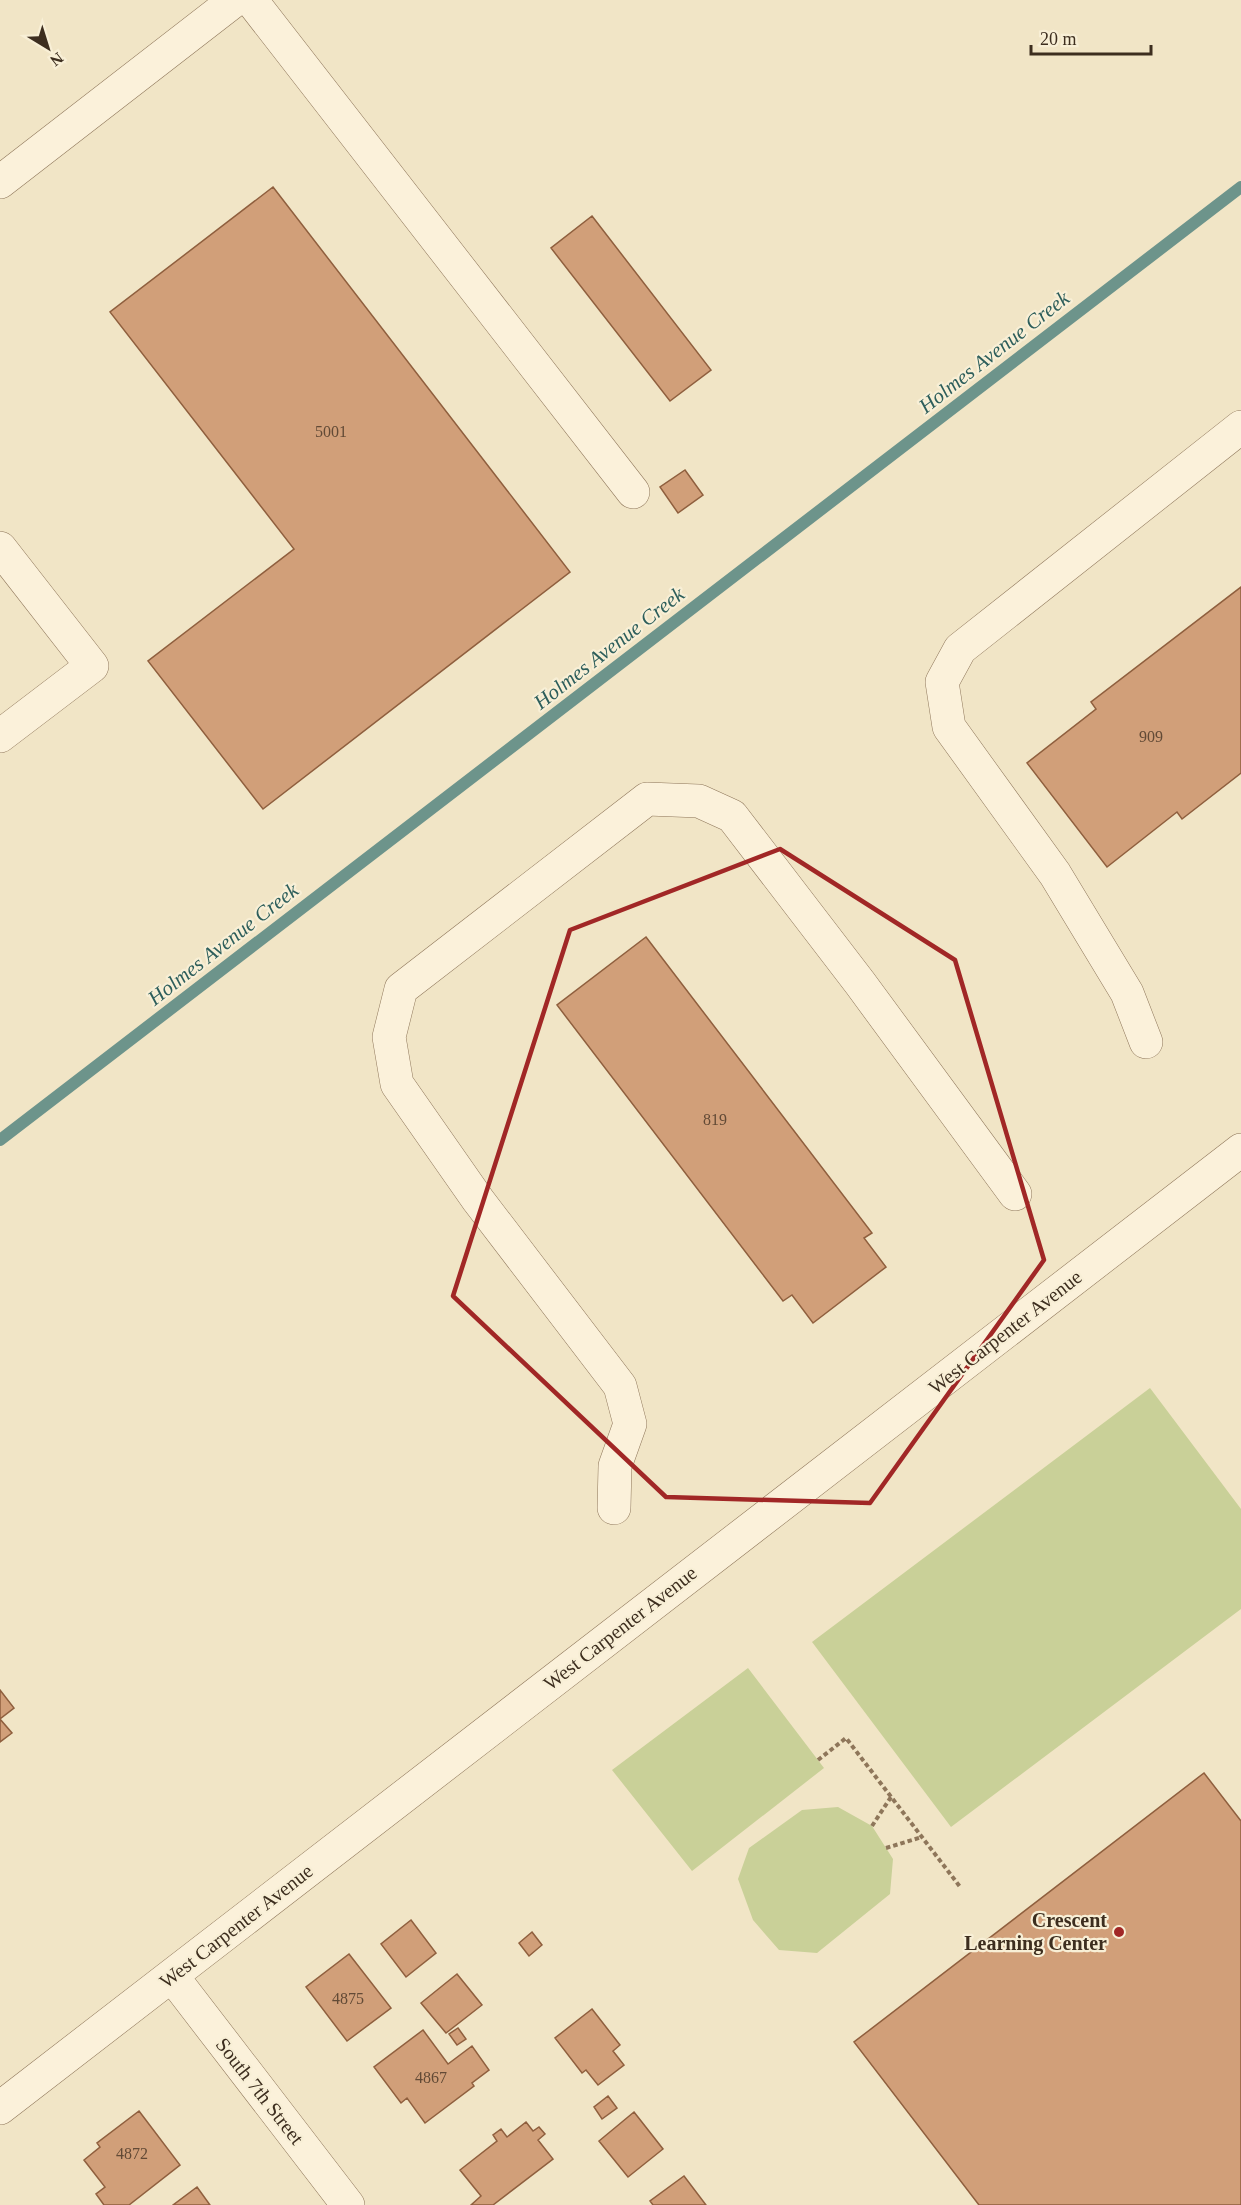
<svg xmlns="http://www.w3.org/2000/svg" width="1241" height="2205" font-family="Georgia,serif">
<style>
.green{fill:#c9d098}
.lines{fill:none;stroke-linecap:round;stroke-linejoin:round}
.stream{stroke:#6d948b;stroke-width:12}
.building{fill:#d19f79;stroke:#8f5f3e;stroke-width:1.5}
.minor-casing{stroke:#8e765a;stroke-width:34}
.path{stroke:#8e765a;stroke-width:4;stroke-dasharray:4.5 3;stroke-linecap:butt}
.minor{stroke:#fbf1da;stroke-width:33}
.marked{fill:none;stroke:#a12726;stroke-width:4.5;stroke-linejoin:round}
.poi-dot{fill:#a12726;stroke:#f8efd6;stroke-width:2}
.labels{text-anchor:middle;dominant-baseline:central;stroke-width:4.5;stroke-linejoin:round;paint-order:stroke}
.number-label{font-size:16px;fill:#624a36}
.street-label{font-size:20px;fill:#3d2e1f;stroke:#f8efd6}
.poi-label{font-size:20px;font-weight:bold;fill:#3d2e1f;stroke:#f8efd6;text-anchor:end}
.water-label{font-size:21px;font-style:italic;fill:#2d5e5b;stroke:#f8efd6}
</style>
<rect width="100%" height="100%" fill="#f1e5c6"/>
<path class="green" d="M1150,1388L1241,1509V1609L951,1827L812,1642Z
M748,1668L824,1768L692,1871L612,1770Z
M838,1807L872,1826L893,1859L890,1894L817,1953L779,1950L753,1920L738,1879L749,1848L802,1810Z"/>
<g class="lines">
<path class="stream" d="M0,1140L1241,187"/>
</g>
<path class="building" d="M273,187L570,572L263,809L148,661L294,549L110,312Z
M592,216L711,370L670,401L551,248Z
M685,470L703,495L678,513L660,487Z
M1241,587V773L1182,819L1177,812L1107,867L1027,763L1096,709L1091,702Z
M646,937L872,1233L864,1238L886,1267L813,1323L792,1295L783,1301L557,1005Z
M0,1690L14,1708L0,1719L12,1733L0,1742Z
M1204,1773L1241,1821V2205H979L854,2042Z
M411,1920L436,1953L406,1977L381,1944Z
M532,1932L542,1945L529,1956L519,1943Z
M349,1954L391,2008L347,2041L306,1987Z
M457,1974L482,2005L446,2033L421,2003Z
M592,2009L620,2045L613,2051L624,2065L598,2085L586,2070L582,2073L555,2038Z
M458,2028L466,2039L457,2045L449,2034Z
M423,2030L448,2064L472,2046L489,2070L472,2083L474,2086L425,2123L407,2098L401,2103L374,2067Z
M608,2096L617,2108L602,2119L594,2107Z
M139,2111L180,2165L129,2205H104L96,2194L105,2187L84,2160L100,2147L97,2143Z
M634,2112L663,2149L628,2177L599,2141Z
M526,2122L533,2131L539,2127L545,2134L538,2140L553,2159L493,2205H471L481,2196L460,2170L497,2141L493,2135L501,2129L507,2137Z
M684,2176L706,2205H653L650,2201Z
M197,2187L210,2205H173Z"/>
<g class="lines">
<defs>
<path id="minor" d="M251,0L633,492
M0,182L235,0
M0,548L92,666L0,736
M1146,1042L1127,993L1055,874L949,727L942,682L960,649L1241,427
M614,1508L615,1466L630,1424L620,1386L478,1200L397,1084L389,1037L401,989L647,799L699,801L732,816L860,983L1015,1194
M172,1976L348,2205
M0,2108L1241,1150"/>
</defs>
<use href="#minor" class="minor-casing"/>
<path class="path" d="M818,1760L846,1738L961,1888
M872,1826L891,1797
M886,1848L922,1837"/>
<use href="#minor" class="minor"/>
</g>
<path class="marked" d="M780,849L955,960L1044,1260L870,1503L666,1497L453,1296L570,930Z"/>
<circle class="poi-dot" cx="1119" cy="1932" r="6"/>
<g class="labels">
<g class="number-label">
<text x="331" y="431">5001</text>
<text x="1151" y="736">909</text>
<text x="715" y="1119">819</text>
<text x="348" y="1998">4875</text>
<text x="431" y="2077">4867</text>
<text x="132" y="2153">4872</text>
</g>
<g class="street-label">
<text transform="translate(1005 1332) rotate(-38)">West Carpenter Avenue</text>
<text transform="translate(620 1628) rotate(-38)">West Carpenter Avenue</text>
<text transform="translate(236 1926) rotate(-38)">West Carpenter Avenue</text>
<text transform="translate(260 2091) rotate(52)">South 7th Street</text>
</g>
<g class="poi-label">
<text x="1107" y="1920">Crescent<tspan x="1107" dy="23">Learning Center</tspan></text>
</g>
<g class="water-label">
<text transform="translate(994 352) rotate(-38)">Holmes Avenue Creek</text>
<text transform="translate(609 648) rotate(-38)">Holmes Avenue Creek</text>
<text transform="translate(223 944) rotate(-38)">Holmes Avenue Creek</text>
</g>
</g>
<g transform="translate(48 48) rotate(142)" stroke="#f8efd6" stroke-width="4.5" paint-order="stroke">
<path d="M0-4.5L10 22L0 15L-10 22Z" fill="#3d2e1f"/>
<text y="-9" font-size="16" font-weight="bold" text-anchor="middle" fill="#3d2e1f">N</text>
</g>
<path d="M1031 45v9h120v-9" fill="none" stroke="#3d2e1f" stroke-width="3"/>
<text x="1040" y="45" font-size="18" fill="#3d2e1f" stroke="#f8efd6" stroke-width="4.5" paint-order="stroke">20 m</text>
</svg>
